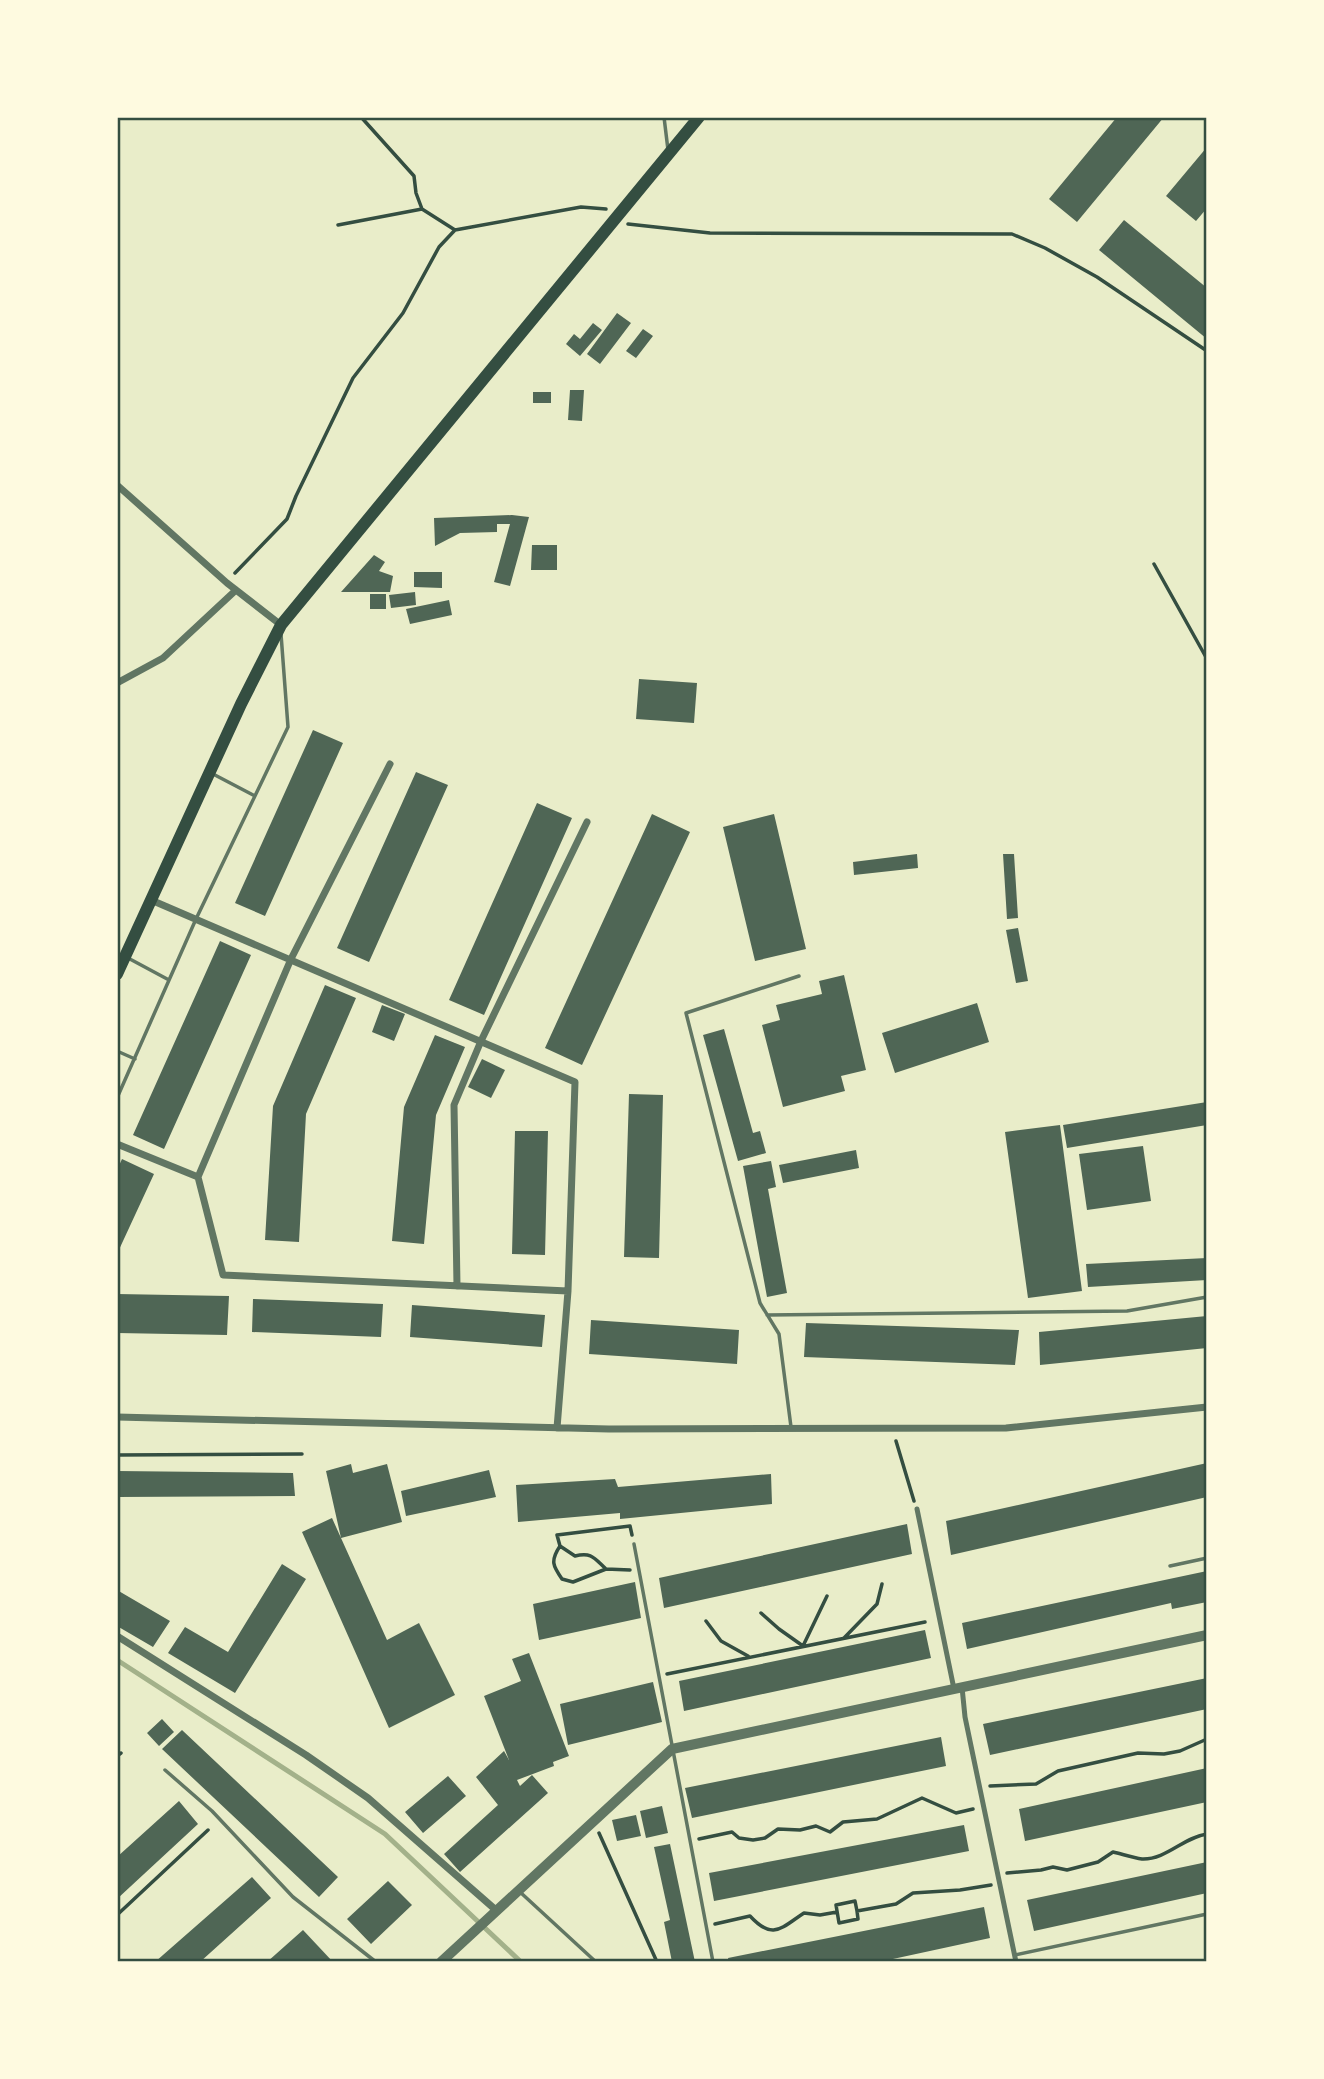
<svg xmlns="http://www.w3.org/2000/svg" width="1324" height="2079" font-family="'Asap Condensed',sans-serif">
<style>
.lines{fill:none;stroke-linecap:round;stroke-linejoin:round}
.stream{stroke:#a3b18a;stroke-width:5}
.building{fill:#4f6655}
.path{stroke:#344e41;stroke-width:3.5}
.service{stroke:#617663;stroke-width:3.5}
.pedestrian{stroke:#617663;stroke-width:5}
.minor{stroke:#617663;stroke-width:7}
.tertiary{stroke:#617663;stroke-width:10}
.trunk{stroke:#344e41;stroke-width:12}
.neatline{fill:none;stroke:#344e41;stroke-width:2.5}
</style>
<rect width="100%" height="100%" fill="#e9edc9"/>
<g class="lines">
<path class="stream" d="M117,1660L385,1834L521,1962"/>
</g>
<path class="building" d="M1117,117H1164L1077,222L1049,199Z
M1207,147V208L1196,221L1166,196Z
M1124,220L1207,288V339L1099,250Z
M617,313L631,323L600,364L587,354Z
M593,323L602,330L580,356L566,344L574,334L580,339Z
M643,329L653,336L636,358L626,351Z
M570,390H584L582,421L568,420Z
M533,392H551V403H533Z
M512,515L529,517L510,586L494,582L510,524H497V532L460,533L435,546L434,518Z
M532,545H557V570H531Z
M374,555L385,562L379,571L393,576L390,592H341Z
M414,572H442V588L414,587Z
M415,592L416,605L391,608L389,595Z
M370,594H386V609H370Z
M449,600L452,615L410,624L406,609Z
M639,679L697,683L694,723L636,719Z
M313,730L343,743L265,916L235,903Z
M416,772L448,785L369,962L337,948Z
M537,803L572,818L484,1015L449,1000Z
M652,814L690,832L582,1065L545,1048Z
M774,814L806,949L755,961L723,827Z
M917,854L918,868L854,875L853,862Z
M1003,854H1014L1018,918L1007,919Z
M1018,928L1028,981L1016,983L1006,930Z
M220,941L251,955L164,1149L133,1135Z
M844,975L866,1070L841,1076L845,1091L783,1107L762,1025L780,1020L776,1005L822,994L819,981Z
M325,985L356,998L306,1114L299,1242L265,1240L273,1106Z
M977,1003L989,1042L895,1073L882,1033Z
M382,1005L405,1014L394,1041L372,1032Z
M724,1029L753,1133L760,1131L766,1153L738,1161L703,1035Z
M435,1035L465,1047L436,1115L424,1244L392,1241L404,1107Z
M482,1059L505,1070L491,1098L468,1087Z
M629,1094L663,1095L659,1258L624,1257Z
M1207,1102V1125L1067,1148L1063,1125Z
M1060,1125L1082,1291L1028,1298L1005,1132Z
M515,1131H548L545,1255L512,1254Z
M1143,1146L1151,1201L1087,1210L1079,1154Z
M856,1150L859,1168L783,1183L779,1165Z
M122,1159L154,1174L117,1254V1170Z
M771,1161L776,1187L768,1189L787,1293L767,1297L743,1166Z
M1207,1258V1280L1088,1287L1086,1264Z
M117,1294L229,1296L227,1335L117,1333Z
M253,1299L383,1304L381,1337L252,1332Z
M412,1305L545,1315L542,1347L410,1337Z
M1207,1316V1348L1040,1365L1039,1332Z
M591,1320L739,1330L737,1364L589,1354Z
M806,1323L1019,1330L1015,1365L804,1357Z
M1207,1463V1497L951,1555L946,1521Z
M351,1464L353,1473L387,1464L402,1522L341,1538L387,1640L419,1623L455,1695L389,1728L302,1532L332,1518L341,1538L326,1471Z
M489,1470L496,1497L406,1516L401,1491Z
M117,1471L293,1473L295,1496L117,1497Z
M771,1474L772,1504L620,1519V1513L518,1522L516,1485L615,1479L618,1487Z
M907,1524L912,1554L664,1608L659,1578Z
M282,1564L306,1579L235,1693L168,1653L185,1627L228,1652Z
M1207,1571V1602L1172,1609L1171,1603L967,1649L962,1623Z
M635,1582L641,1618L539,1640L533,1604Z
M117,1590L170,1621L153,1647L117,1626Z
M925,1630L931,1658L684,1711L679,1681Z
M529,1653L569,1756L553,1762L554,1766L517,1780L520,1786L532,1775L548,1793L460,1872L444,1854L498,1805L476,1777L504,1751L509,1760L484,1696L521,1681L512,1659Z
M1207,1678V1709L990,1755L983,1724Z
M653,1682L662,1722L568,1745L560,1704Z
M162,1719L174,1732L159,1746L147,1733Z
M182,1730L338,1877L319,1897L162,1749Z
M941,1737L946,1766L692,1818L685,1788Z
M1207,1768V1802L1025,1841L1019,1809Z
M448,1776L466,1796L423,1833L405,1812Z
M179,1801L198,1824L117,1899V1857Z
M662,1806L668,1833L646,1838L640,1811Z
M636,1815L641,1836L617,1841L612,1820Z
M964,1825L969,1851L714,1901L709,1873Z
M670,1844L695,1962H672L664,1922L670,1920L654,1847Z
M1207,1862V1893L1034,1931L1027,1900Z
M252,1877L271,1898L200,1962H155Z
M388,1881L412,1905L371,1944L347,1919Z
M984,1907L990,1938L879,1962H729L728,1958Z
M303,1930L333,1962H267Z"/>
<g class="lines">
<path class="path" d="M361,117L414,176L416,193L422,209
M628,224L710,233L1012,234L1045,248L1097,277L1207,351
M338,225L422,209L455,230L581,207L606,209
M1154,564L1207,659
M235,573L287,519L296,496L353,378L403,313L439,247L455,230
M896,1441L914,1501
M117,1455L302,1454
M560,1546L575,1556C592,1552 594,1558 606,1569
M630,1570L606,1569L573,1582L562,1579C553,1566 550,1561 560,1546L557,1535L630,1526L632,1535
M761,1613L779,1629L803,1646L827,1596
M706,1621L721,1641L748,1656
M844,1638L877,1604L882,1584
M667,1674L925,1622
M117,1756L121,1753
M990,1786L1036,1784L1058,1771L1138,1753L1164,1754L1180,1751L1207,1739
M599,1833L657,1962
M699,1839L732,1832L739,1838L753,1840L765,1838L778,1829L800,1830L816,1826L830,1832L843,1822L877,1819L922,1798L956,1813L973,1809
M1007,1873L1041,1870L1053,1867L1067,1870L1098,1862L1113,1852C1122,1854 1133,1858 1142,1859C1166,1860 1184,1837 1207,1834
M857,1911L858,1919L839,1923L836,1905L855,1901L857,1911L896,1904L913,1893L960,1890L991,1885
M117,1915L208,1830
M715,1924L750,1916C773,1941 781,1928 804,1913L820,1915L837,1912"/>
<path class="service" d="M664,117L668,150
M213,774L255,796
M128,958L169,980
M117,1051L135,1059
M117,1098L196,919L288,727L281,634
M767,1315L1127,1311L1207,1297
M791,1427L779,1334L760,1303L686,1013L799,976
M634,1544L713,1962
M1170,1566L1207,1558
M165,1770L212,1811L293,1897L376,1962
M520,1892L596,1962
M1015,1955L1207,1914"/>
<path class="pedestrian" d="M917,1509L954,1689
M962,1687L965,1717L1016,1962"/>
<path class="minor" d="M117,485L227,583L281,625
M117,683L163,658L236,590
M390,764L291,959L198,1177L223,1275L568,1291
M151,900L575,1082L568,1291L557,1428
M117,1144L198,1177
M457,1286L454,1105L481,1041L587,822
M117,1417L609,1429L1006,1428L1207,1407
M117,1636L306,1755L368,1798L497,1911"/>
<path class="tertiary" d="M441,1962L672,1749L1207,1635"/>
<path class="trunk" d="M117,974L241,704L281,625L699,117"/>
</g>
<rect width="1324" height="2079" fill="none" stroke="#fefae0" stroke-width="238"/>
<rect x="119" y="119" width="1086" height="1841" class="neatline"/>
</svg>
